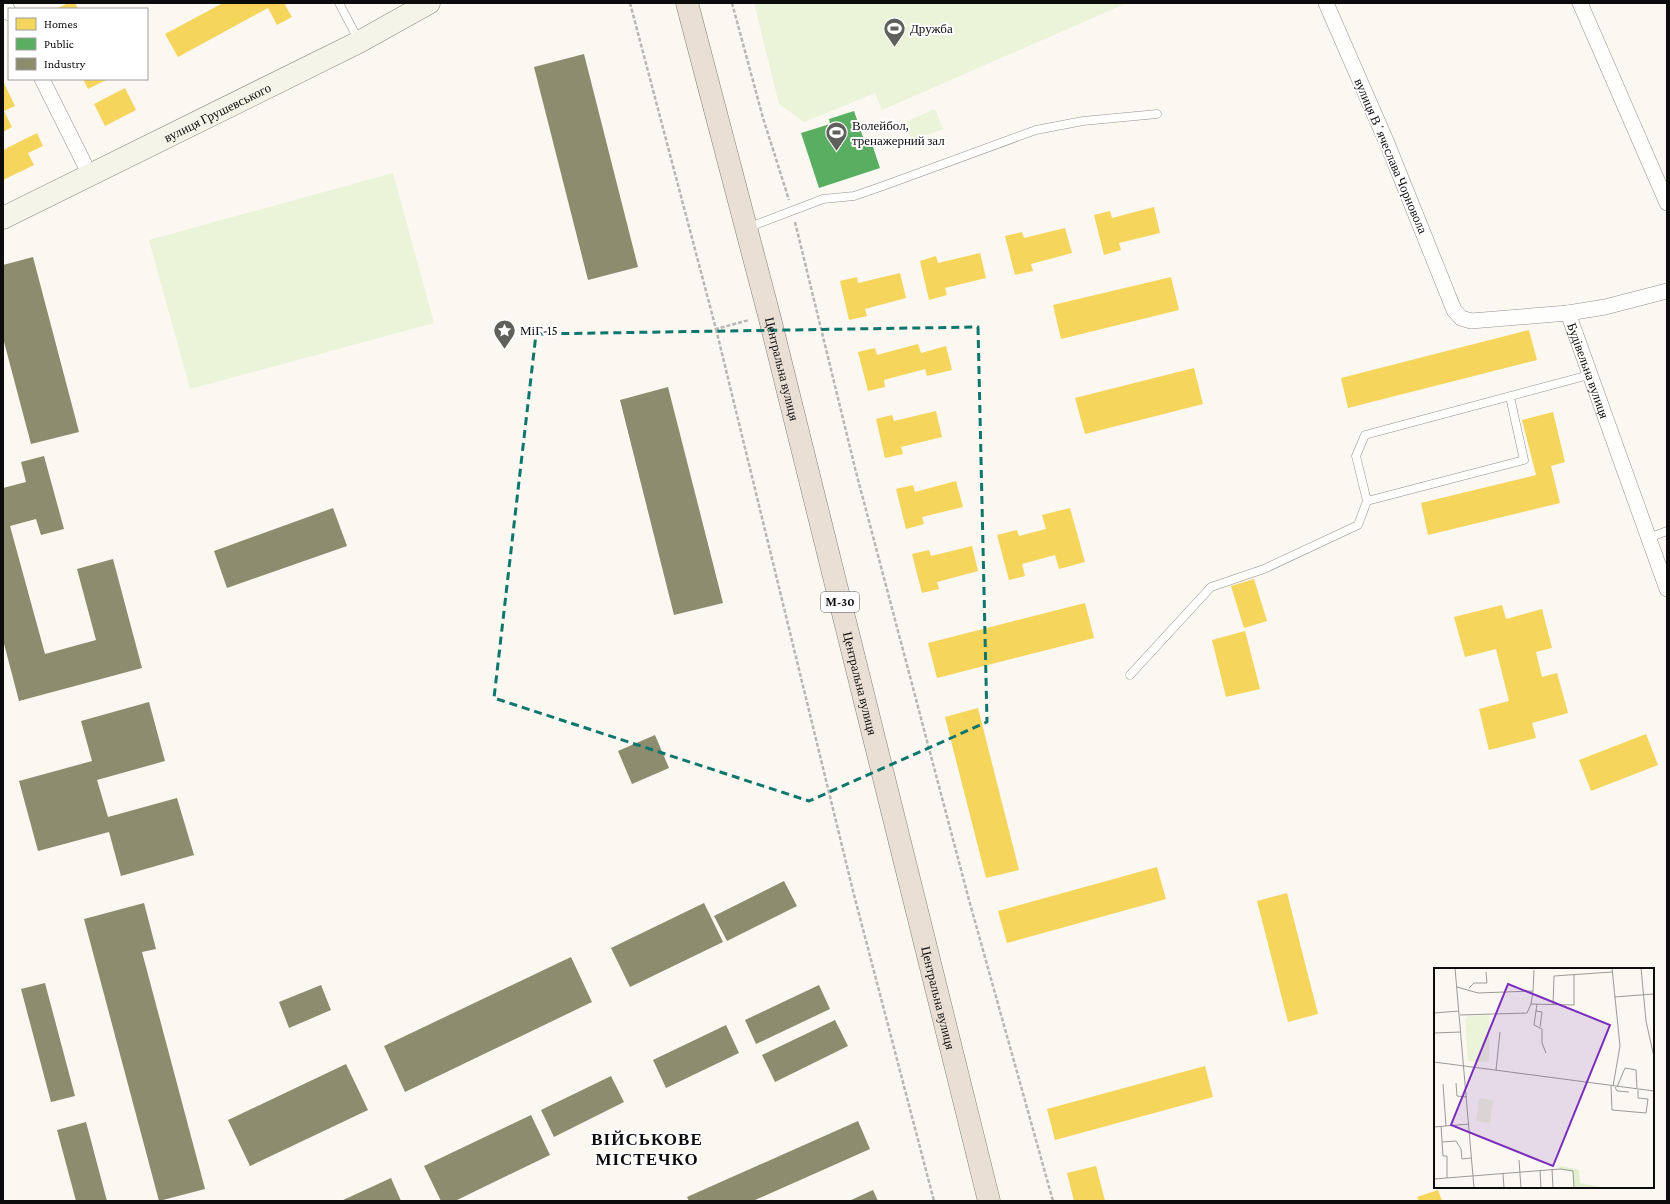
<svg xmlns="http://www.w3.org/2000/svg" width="1670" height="1204" font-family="'Crimson Pro',serif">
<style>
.pitch{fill:#ebf3d9}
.homes{fill:#f6d55c}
.public{fill:#5aae61}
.industry{fill:#8c8c6e}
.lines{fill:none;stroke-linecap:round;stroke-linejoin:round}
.lane-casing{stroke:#93928f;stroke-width:9}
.street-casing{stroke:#93928f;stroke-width:16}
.secondary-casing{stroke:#8a8985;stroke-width:23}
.highway-casing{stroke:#80807c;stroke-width:23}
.path{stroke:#b7b7b5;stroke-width:2.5;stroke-dasharray:4 2;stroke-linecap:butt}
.lane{stroke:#fefefd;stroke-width:8}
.street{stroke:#fefefd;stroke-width:15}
.secondary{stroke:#f4f4e8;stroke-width:22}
.highway{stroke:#e9dfd4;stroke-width:22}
.marked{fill:none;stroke:#0f766e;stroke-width:3;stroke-dasharray:8 5;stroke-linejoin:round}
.labels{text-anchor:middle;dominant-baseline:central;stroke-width:4;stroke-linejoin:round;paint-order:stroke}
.shield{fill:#fff;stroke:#555;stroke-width:1}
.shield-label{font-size:12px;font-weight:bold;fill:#0c0c0c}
.poi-label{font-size:13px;fill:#0c0c0c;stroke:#fff;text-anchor:start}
.street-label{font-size:13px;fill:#0c0c0c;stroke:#fff}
.district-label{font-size:17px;font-weight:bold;letter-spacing:1px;fill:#0c0c0c;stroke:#fff}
.inset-road{fill:none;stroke:#9b9a95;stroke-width:1}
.view{fill:#7b2cbf;fill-opacity:0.15;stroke:#7b2cbf;stroke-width:2}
.inset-edge{fill:none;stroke:#0c0c0c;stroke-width:2}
</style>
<rect width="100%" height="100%" fill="#faf8f0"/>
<path class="pitch" d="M754,3H1127L882,110L875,93L804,122L779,104Z
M935,109L943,129L912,140L905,122Z
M393,173L434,323L190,389L149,240Z"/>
<path class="homes" d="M68,3H75L78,9H56Z
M223,3H288L285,5L292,17L277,25L268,8L178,57L165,34Z
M83,79H108L88,89Z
M3,81L15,106L4,111L12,127L3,132Z
M125,88L136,110L105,126L94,104Z
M37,133L43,146L28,153L34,165L3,180V150Z
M1154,207L1160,233L1119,243L1121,250L1104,255L1094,215L1110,211L1112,218Z
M1065,228L1072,253L1031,264L1033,271L1015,275L1005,236L1022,232L1024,238Z
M980,253L986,278L945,288L947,295L929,300L920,261L936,256L938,263Z
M900,273L906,298L865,309L867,316L849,320L840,281L857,277L858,283Z
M1171,277L1179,310L1061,339L1053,305Z
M1529,330L1537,360L1348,408L1341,378Z
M918,344L921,353L946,346L952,370L927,376L925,369L884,380L885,387L868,391L858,352L875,348L877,355Z
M1194,368L1203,404L1085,434L1075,398Z
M936,411L942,437L901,447L903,454L885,458L876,419L892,415L894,421Z
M1553,412L1565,462L1551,466L1560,503L1428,535L1421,503L1536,475L1522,420Z
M956,481L963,507L922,517L924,524L906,529L896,489L913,485L915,492Z
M1070,508L1085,562L1059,569L1055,555L1022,564L1025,576L1009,580L997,535L1017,530L1019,536L1046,529L1042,515Z
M972,546L978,571L937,582L939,589L922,593L912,554L929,550L931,556Z
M1254,579L1267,621L1244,628L1231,586Z
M1085,603L1094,638L937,678L928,643Z
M1502,605L1506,619L1542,609L1552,648L1536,652L1542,677L1557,673L1568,713L1532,723L1536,738L1489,750L1479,709L1509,701L1496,649L1465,657L1454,617Z
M1245,631L1260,689L1226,697L1212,640Z
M978,708L1019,870L986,878L945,717Z
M1646,734L1658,765L1591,791L1579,760Z
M1157,867L1166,899L1007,943L998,911Z
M1287,893L1318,1014L1288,1022L1257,901Z
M1205,1066L1213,1097L1055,1140L1047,1109Z
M1096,1166L1105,1201H1074L1067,1173Z
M1438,1190L1442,1201H1419L1417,1197Z"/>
<path class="public" d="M854,111L864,140L870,138L880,168L819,188L801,133L830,124L829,119Z"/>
<path class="industry" d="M584,54L638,267L588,280L534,67Z
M33,257L79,432L31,444L3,338V265Z
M668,387L723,603L674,615L620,400Z
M44,456L64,529L41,535L36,519L10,526L45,654L96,640L77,569L113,559L142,668L19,701L3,640V488L26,482L21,462Z
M333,508L347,546L227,588L214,551Z
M149,702L165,761L97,780L108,817L177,798L194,855L121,876L109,832L38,851L19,781L92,761L81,721Z
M655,735L669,768L632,784L618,751Z
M784,881L797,906L727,941L714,916Z
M144,903L156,949L142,952L205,1189L159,1201L84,919Z
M704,903L723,942L630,987L611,948Z
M571,957L592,1002L405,1092L384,1046Z
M45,983L75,1096L51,1102L21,989Z
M321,985L331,1010L289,1028L279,1002Z
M819,985L830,1009L756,1044L745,1020Z
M835,1020L848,1046L775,1082L762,1055Z
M726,1025L739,1053L666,1088L653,1060Z
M346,1064L368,1110L250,1166L228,1120Z
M611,1076L624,1102L554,1137L541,1110Z
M531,1115L550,1155L455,1201H441L424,1166Z
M858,1121L870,1149L753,1201H689L687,1197Z
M86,1122L107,1201H76L57,1130Z
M391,1178L401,1201H341Z
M873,1190L878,1201H849Z"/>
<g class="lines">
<defs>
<path id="lane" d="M339,3L359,41
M747,228L823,199L854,196L883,186L1036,130L1083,121L1157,114
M1367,501L1524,460L1510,397
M1648,538L1667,531
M1130,675L1211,587L1264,569L1358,525L1367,501L1356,456L1365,435L1589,375"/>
<g id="street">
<path d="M4,3L9,13"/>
<path id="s1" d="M1326,3L1387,143L1454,310L1461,318L1471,321L1568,313L1667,589"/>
<path d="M1580,3L1667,203"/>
<path d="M42,79L90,175"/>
<path d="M1568,313L1605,307L1667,291"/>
</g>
<g id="secondary">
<path id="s2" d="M3,218L359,42L429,3"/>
</g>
<g id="highway">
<path id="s3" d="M687,3L769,315L989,1201"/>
</g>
</defs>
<use href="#lane" class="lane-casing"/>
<use href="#street" class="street-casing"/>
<use href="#secondary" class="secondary-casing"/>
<use href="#highway" class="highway-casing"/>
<path class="path" d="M630,3L716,329L749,320
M732,3L763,118L789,200
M795,222L856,472L969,900L1053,1201
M716,329L853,891L934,1201"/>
<use href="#lane" class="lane"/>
<use href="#street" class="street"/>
<use href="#secondary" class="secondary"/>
<use href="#highway" class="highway"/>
</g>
<path class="marked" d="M978,327L987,722L809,801L494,698L536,334Z"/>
<defs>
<symbol id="stadium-pin" viewBox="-11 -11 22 30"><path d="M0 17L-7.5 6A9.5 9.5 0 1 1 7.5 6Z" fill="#5f5f5c" stroke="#fff"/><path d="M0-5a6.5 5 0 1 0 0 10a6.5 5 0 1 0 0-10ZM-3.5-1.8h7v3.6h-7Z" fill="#fff"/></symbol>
<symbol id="sight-pin" viewBox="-11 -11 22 30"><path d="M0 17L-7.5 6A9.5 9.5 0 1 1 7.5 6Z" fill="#5f5f5c" stroke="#fff"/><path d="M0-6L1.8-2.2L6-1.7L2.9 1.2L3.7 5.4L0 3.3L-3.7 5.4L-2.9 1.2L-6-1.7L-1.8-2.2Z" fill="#fff"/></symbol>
</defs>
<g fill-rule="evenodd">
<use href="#stadium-pin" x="882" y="16" width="25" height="34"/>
<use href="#stadium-pin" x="824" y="120" width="25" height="34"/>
<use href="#sight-pin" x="492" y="318" width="25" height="34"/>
</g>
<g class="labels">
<rect class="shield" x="821" y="592" width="38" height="20" rx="3"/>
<g class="shield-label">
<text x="840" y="602">М-30</text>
</g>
<g class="poi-label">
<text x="910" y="28">Дружба</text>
<text x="852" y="125">Волейбол,<tspan x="852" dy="15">тренажерний зал</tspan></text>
<text x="520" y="330">МіГ-15</text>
</g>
<g class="street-label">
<text stroke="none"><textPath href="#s2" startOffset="239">вулиця Грушевського</textPath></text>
<text transform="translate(1391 156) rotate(67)">вулиця Вʼячеслава Чорновола</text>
<text stroke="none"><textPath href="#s3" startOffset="378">Центральна вулиця</textPath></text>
<text stroke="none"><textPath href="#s1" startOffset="512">Будівельна вулиця</textPath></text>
<text stroke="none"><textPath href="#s3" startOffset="702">Центральна вулиця</textPath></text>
<text stroke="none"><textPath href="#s3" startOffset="1026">Центральна вулиця</textPath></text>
</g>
<g class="district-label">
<text x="647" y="1139">ВІЙСЬКОВЕ<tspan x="647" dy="20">МІСТЕЧКО</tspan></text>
</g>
</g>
<g transform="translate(1434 968)">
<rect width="220" height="220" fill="#faf8f0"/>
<path d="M126,198L145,202L146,215L172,220H140L139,203L126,201Z" fill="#e1efd0"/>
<path d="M55,47V94L34,93L31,51L34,48ZM45,130L59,132L56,155L42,153Z" fill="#ebf3d9"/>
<path class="inset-road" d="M21,0L40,220M178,0L186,78L179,118M207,0L212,53L220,89M23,19L44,25L99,23L100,2M35,20L40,15H53L52,4M180,29L220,26M97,36L99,23M103,36L100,57L108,61V75L112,85M119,37L120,8L178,4M102,43L108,44L106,59M0,45L25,43M26,47L93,45L97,36L140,37V6M0,65L27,64M0,94L220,123M62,102L66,64M22,115L23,128L33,129M9,116L12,158M177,118L178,142L212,145L214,131L204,130V122M181,119L183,123L195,124M183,119L191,100L202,102L203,120M7,158L9,188H13V210M0,159L35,156M8,174L22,173L27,181L28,191L37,190M85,192L87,220M118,201L119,220M106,202L107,220M69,205L70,220M0,211L126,201L139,203L140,220"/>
<path class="view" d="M74,16L176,57L119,198L17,157Z"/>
<rect width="220" height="220" class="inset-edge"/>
</g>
<rect width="1670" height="1204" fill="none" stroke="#0c0c0c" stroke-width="8"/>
<rect x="8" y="8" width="140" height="72" fill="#ffffff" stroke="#9e9e9e"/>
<rect x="16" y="18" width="20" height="12" fill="#f6d55c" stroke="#9e9e9e"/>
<text x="44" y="28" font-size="12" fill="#0c0c0c">Homes</text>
<rect x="16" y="38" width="20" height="12" fill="#5aae61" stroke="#9e9e9e"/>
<text x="44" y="48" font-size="12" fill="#0c0c0c">Public</text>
<rect x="16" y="58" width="20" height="12" fill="#8c8c6e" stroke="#9e9e9e"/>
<text x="44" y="68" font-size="12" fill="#0c0c0c">Industry</text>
</svg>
